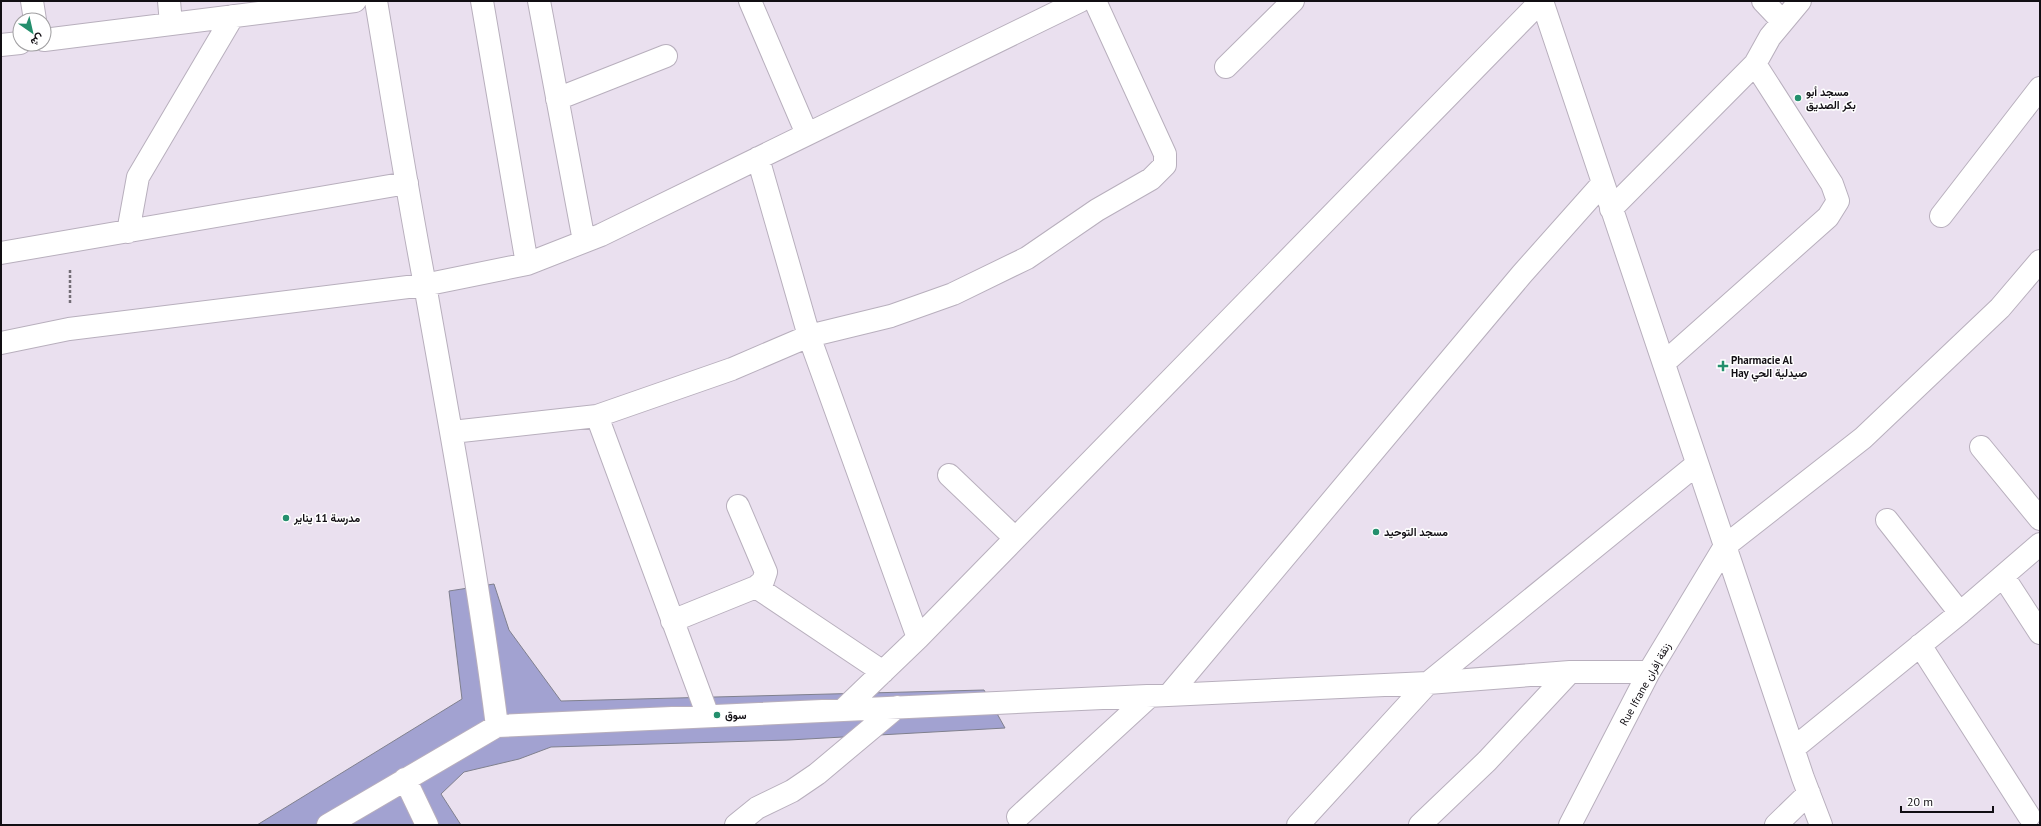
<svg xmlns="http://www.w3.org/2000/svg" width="2041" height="826" font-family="'PT Sans',Vazirmatn,sans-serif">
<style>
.building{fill:#a2a2d1;stroke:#80808e}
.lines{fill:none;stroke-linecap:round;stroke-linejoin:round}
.minor-casing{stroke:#b8afbd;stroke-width:24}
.path{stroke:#736d76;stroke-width:2.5;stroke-dasharray:3 2;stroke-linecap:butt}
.minor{stroke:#fff;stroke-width:22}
.poi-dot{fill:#248f6d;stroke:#fff;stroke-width:1.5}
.labels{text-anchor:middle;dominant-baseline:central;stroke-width:3;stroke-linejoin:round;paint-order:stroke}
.poi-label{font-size:11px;font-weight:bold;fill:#110e13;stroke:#fff;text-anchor:start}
.street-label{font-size:11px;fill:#110e13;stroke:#fff}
</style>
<rect width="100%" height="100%" fill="#eae0ef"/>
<path class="building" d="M494,584L509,630L561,701L984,690L1005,728L789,740L551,747L519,759L464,772L441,794L461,825H257L462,699L449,591Z"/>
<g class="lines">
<defs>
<path id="minor" d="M32,1L35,20
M169,1L171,24
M376,1C392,96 407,191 425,285C451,432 478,578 497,726
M482,1L527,264
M539,1L584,241
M750,1L807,134
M1542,1L1803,778L1821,825
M1763,1L1782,21
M44,40L355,1
M1,45L20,43
M1755,64L1770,37L1800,1
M1226,67L1293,1
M557,99L666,56
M758,158L809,336L918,638
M1611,209L1755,64L1832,184L1838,201L1828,217L1665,362
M1941,216L2040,88
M128,232L138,177L233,16
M1,253L407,183
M1,343L69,329L424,285L527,264L601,235L1080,1
M597,416L732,369L809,336L891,316L953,294L1027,258L1097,210L1151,179L1165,165V154L1095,1
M452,432L597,416L708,716
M1981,447L2040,519
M949,475L1015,538
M1887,520L1960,613
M2003,576L2040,633
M756,587L883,672
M672,621L756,587L763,581L766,572L738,506
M1920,645L2029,816
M1169,695L1522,274L1603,183
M843,710L918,638L1541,1
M1794,748L1960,613L2040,544
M405,779L427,825
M1018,817L1150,696
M328,825L497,726L1428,683L1570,672H1649
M736,825L757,808L792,791L817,774L897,707
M1298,825L1428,683L1697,464
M1420,825L1487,761L1570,672
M1570,825L1649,672L1725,546L1863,438L2000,308L2040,261
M1776,825L1809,793"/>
</defs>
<use href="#minor" class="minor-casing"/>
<path class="path" d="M70,303V268"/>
<use href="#minor" class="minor"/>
</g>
<g class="poi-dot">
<circle cx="1798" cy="98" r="4"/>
<path d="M1721 360h4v4h4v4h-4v4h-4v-4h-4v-4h4z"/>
<circle cx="286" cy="518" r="4"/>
<circle cx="1376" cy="532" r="4"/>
<circle cx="717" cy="715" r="4"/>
</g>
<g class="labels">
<g class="poi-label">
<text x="1806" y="92">مسجد أبو<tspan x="1806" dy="13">بكر الصديق</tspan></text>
<text x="1731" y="360">Pharmacie Al<tspan x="1731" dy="13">Hay صيدلية الحي</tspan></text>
<text x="294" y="518">مدرسة 11 يناير</text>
<text x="1384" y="532">مسجد التوحيد</text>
<text x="725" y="715">سوق</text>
</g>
<g class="street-label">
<text transform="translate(1645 684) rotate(-61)">Rue Ifrane زنقة إفران</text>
</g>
</g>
<rect width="2041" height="826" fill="none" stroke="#110e13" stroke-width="4"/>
<g transform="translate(32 32) rotate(146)"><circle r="19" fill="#ffffff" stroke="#a09fa1"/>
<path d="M0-3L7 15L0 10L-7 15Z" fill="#248f6d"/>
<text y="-6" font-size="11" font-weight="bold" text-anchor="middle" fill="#110e13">ش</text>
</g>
<path d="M1901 806v6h92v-6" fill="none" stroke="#110e13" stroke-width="2"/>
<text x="1907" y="806" font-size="12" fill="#110e13" stroke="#ffffff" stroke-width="3" paint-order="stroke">20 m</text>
</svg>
